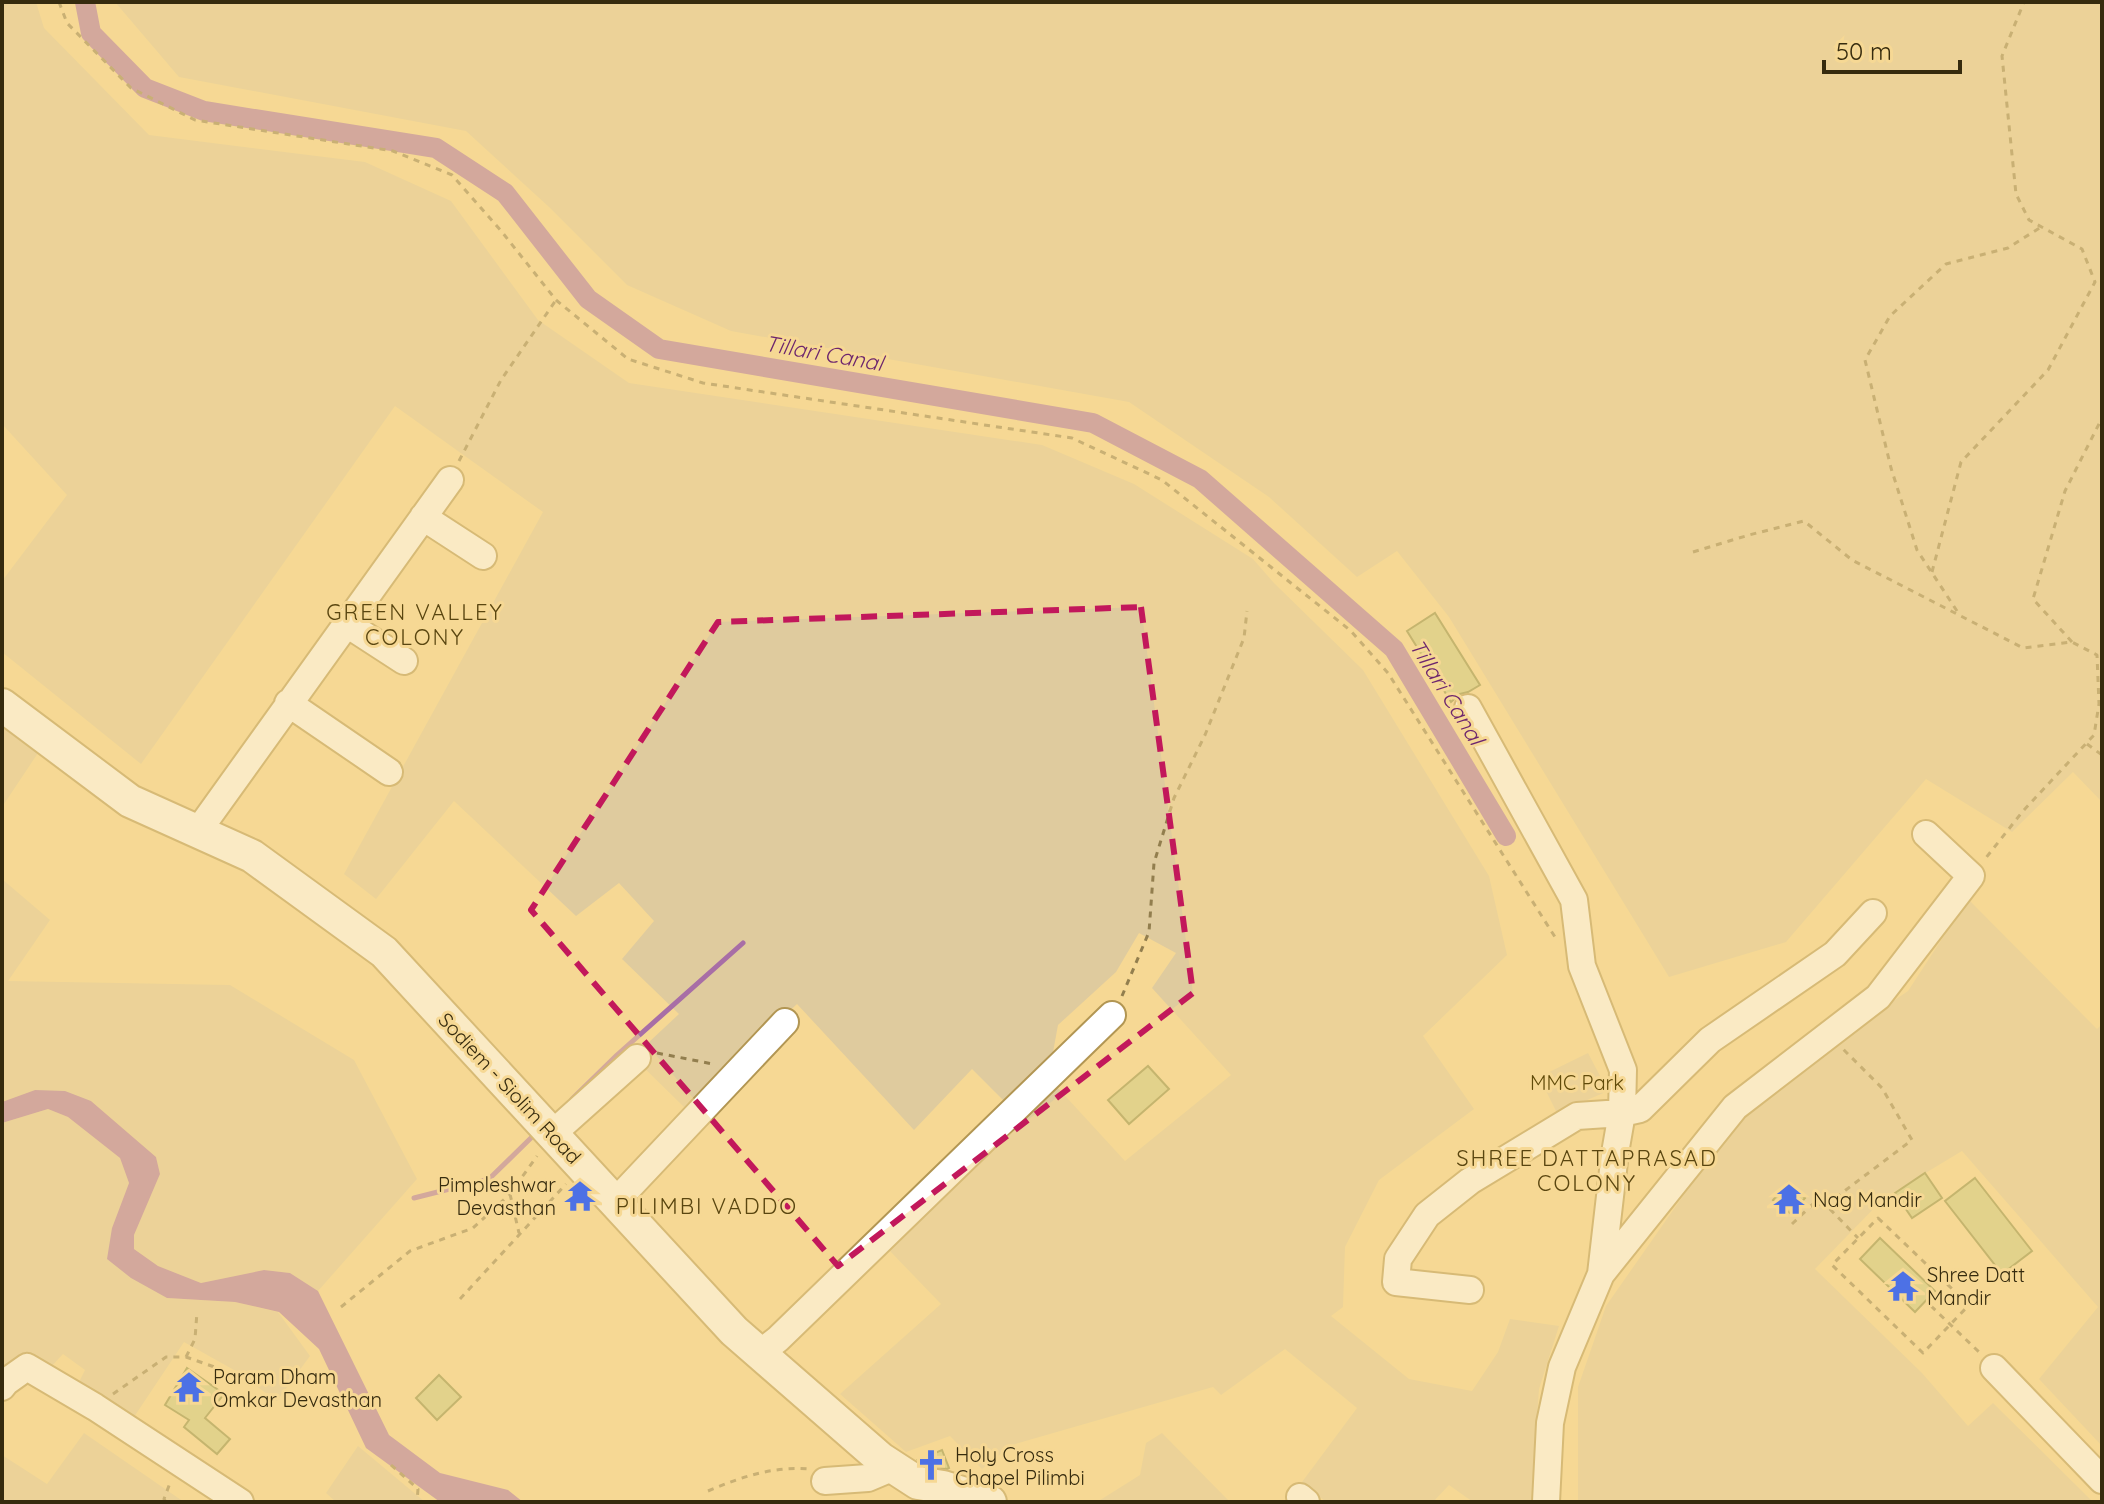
<svg xmlns="http://www.w3.org/2000/svg" width="2104" height="1504" font-family="Quicksand,sans-serif">
<style>
.green{fill:#dfcb9e}
.water{fill:#a86ea6}
.lines{fill:none;stroke-linecap:round;stroke-linejoin:round}
.stream{stroke:#a86ea6;stroke-width:5}
.canal{stroke:#a86ea6;stroke-width:20}
.building{fill:#cbca82;stroke:#8a8942;stroke-width:2}
.minor-casing{stroke:#b29653;stroke-width:30}
.major-casing{stroke:#b29653;stroke-width:36}
.path{stroke:#927e4e;stroke-width:3;stroke-dasharray:6 6;stroke-linecap:butt}
.minor{stroke:#fff;stroke-width:26}
.major{stroke:#fff;stroke-width:32}
.marked{fill:none;stroke:#c2185b;stroke-width:6;stroke-dasharray:16 10;stroke-linejoin:round}
.labels{text-anchor:middle;dominant-baseline:central;stroke-width:6;stroke-linejoin:round;paint-order:stroke}
.park-label{font-size:20px;fill:#614b0a;stroke:#f6d894}
.street-label{font-size:20px;fill:#362b0e;stroke:#f6d894}
.poi-label{font-size:20px;fill:#362b0e;stroke:#f6d894;text-anchor:start}
.water-label{font-size:22px;font-style:italic;fill:#6d266e;stroke:#f6d894}
.neighbourhood-label{font-size:22px;letter-spacing:2px;fill:#5a4610;stroke:#f6d894}
</style>
<rect width="100%" height="100%" fill="#f6d894"/>
<path class="green" d="M2,2H36L44,28L149,135L365,162L451,201L538,320L629,383L1042,445L1134,484L1253,559L1274,583L1363,670L1489,876L1507,955L1423,1036L1474,1109L1379,1180L1345,1247L1343,1307L1331,1316L1409,1379L1472,1391L1498,1352L1510,1319L1559,1326L1539,1389L1531,1502H1473L1449,1485L1433,1502H1326L1302,1482L1357,1408L1285,1349L1221,1395L1213,1387L1012,1445L982,1469L950,1436L906,1452L840,1394L941,1304L888,1249L1057,1087L1125,1161L1231,1075L1152,988L1176,953L1139,933L1116,972L1058,1025L1051,1063L1006,1103L972,1069L914,1130L797,1004L686,1109L633,1057L679,1014L622,959L654,921L619,883L576,916L454,801L376,899L344,874L543,512L395,406L141,764L2,652V581L67,495L2,424Z
M115,2H2102V802L2073,772L2012,832L1926,779L1786,942L1669,977L1449,617L1397,551L1357,577L1269,497L1129,402L731,331L627,285L549,207L466,131L179,77Z
M2,723L40,750L2,807Z
M2,879L50,920L8,981L230,985L354,1060L417,1179L318,1291L290,1273L264,1270L201,1283L158,1266L133,1248L134,1235L160,1174L156,1157L91,1101L35,1090L2,1102Z
M1968,899L2097,1029L2102,1024V1446L2039,1379L2098,1307L1962,1151L1884,1198L1815,1269L1922,1373L1968,1426L1993,1403L2093,1502H1578V1387L1606,1306L1753,1096L1908,991Z
M1588,1053L1608,1091L1557,1113L1539,1077Z
M48,1109L68,1117L120,1158L129,1183L112,1228L167,1298L235,1302L278,1312L310,1356L277,1401L234,1370L184,1342L132,1420L77,1386L85,1370L63,1354L49,1369L23,1353L2,1374V1123Z
M84,1433L184,1502H2V1455L47,1484Z
M1162,1433L1230,1502H1097L1140,1475L1146,1443Z
M358,1446L425,1502H336L326,1493Z"/>
<path class="water" d="M35,1090L65,1091L91,1101L156,1157L160,1174L134,1235V1249L158,1266L201,1283L264,1270L290,1273L318,1291L389,1435L440,1473L508,1490L523,1502H440L366,1448L319,1349L279,1312L235,1302L167,1298L131,1278L107,1259L112,1228L129,1183L120,1158L68,1117L48,1109L2,1123V1102Z"/>
<g class="lines">
<path class="stream" d="M572,1099L617,1055L743,943
M414,1198L489,1179L536,1133"/>
<path class="canal" d="M85,2L91,33L145,88L204,111L436,148L505,193L588,299L659,349L1093,423L1200,479L1394,649L1506,836"/>
</g>
<path class="building" d="M1435,613L1480,685L1468,692L1460,694L1451,702L1407,631Z
M1148,1066L1169,1089L1129,1124L1108,1100Z
M1925,1173L1942,1198L1912,1218L1895,1193Z
M1975,1178L2032,1251L2002,1274L1945,1201Z
M1788,1183L1805,1198L1791,1214L1773,1200Z
M1880,1238L1935,1291L1915,1312L1860,1259Z
M187,1368L224,1394L205,1418L230,1439L217,1454L184,1427L189,1420L165,1405Z
M439,1375L461,1397L437,1420L416,1398Z
M942,1450L949,1468L947,1469L925,1465L918,1460Z"/>
<g class="lines">
<defs>
<path id="minor" d="M423,517L483,556
M347,624L404,661
M288,703L389,772
M1468,708L1574,900L1582,966L1623,1070L1622,1113L1615,1153L1601,1274
M198,831L450,480
M552,1134L637,1058
M615,1202L785,1022
M1470,1290L1396,1282L1398,1259L1427,1215L1470,1181L1577,1116L1622,1113L1640,1109L1710,1040L1835,954L1873,913
M760,1353L778,1339L1112,1015
M1994,1368L2102,1480
M2,1387L6,1382L27,1367L95,1407L240,1502
M825,1481L868,1478L894,1467
M1300,1497L1306,1502
M1546,1502L1550,1423L1562,1367L1601,1274L1735,1107L1878,997L1971,876L1926,834"/>
<path id="major" d="M2,705L130,801L252,856L384,952L734,1331L881,1459L918,1483L943,1487L990,1502"/>
</defs>
<use href="#minor" class="minor-casing"/>
<use href="#major" class="major-casing"/>
<path class="path" d="M59,2L67,23L131,88L195,120L393,151L452,175L502,232L556,300L628,359L703,383L1072,438L1162,480L1351,631L1388,673L1555,937
M459,461L501,380L556,300
M1693,552L1749,535L1804,521L1852,560L2023,648L2072,642L2097,655L2099,704L2094,735L2023,811L1985,859
M1932,572L1961,462L2048,370L2095,282L2082,249L2029,220L2016,194L2002,56L2024,2
M1957,611L1917,550L1891,468L1865,360L1890,316L1946,264L2008,248L2041,227
M2072,642L2033,599L2065,491L2102,418
M2087,744L2102,755
M1122,996L1149,932L1154,863L1174,798L1205,735L1244,638L1247,611
M657,1053L713,1064
M510,1194L519,1233
M1826,1205L1912,1140L1882,1088L1843,1049
M1878,1218L1969,1305L1923,1353L1832,1265Z
M1792,1224L1814,1203L1826,1205L1858,1238
M460,1299L566,1184
M1931,1306L1980,1353
M341,1307L410,1251L473,1228L510,1194L537,1156
M186,1357L195,1339L197,1312
M113,1394L166,1357H186L223,1370
M391,1465L418,1489L417,1502
M708,1491C741,1477 773,1466 809,1469
M166,1502L164,1499L170,1483"/>
<use href="#minor" class="minor"/>
<use href="#major" class="major"/>
</g>
<path d="M0 0H2104V1504H0ZM1141,607L1193,993L838,1266L531,910L718,622Z" fill="#f6d894" fill-opacity=".55" fill-rule="evenodd"/>
<path class="marked" d="M1141,607L1193,993L838,1266L531,910L718,622Z"/>
<defs>
<symbol id="temple-bare" viewBox="-9 -9 18 18"><path d="M0-6L5-2H3V0L6.5 2.5H4V6H1.5V3h-3V6H-4V2.5H-6.5L-3 0V-2H-5Z" fill="#4d71e5" stroke="#f6d894" stroke-width="2.5" paint-order="stroke"/></symbol>
<symbol id="church-bare" viewBox="-9 -9 18 18"><path d="M-1.2-6h2.4v3.5h3.3v2.4h-3.3V6h-2.4V-.1h-3.3v-2.4h3.3Z" fill="#4d71e5" stroke="#f6d894" stroke-width="2.5" paint-order="stroke"/></symbol>
</defs>
<g fill-rule="evenodd">
<use href="#temple-bare" x="558" y="1174" width="44" height="44"/>
<use href="#temple-bare" x="1767" y="1177" width="44" height="44"/>
<use href="#temple-bare" x="1881" y="1264" width="44" height="44"/>
<use href="#temple-bare" x="167" y="1365" width="44" height="44"/>
<use href="#church-bare" x="909" y="1443" width="44" height="44"/>
</g>
<g class="labels">
<g class="park-label">
<text x="1577" y="1082">MMC Park</text>
</g>
<g class="street-label">
<text transform="translate(510 1088) rotate(47)">Sodiem - Siolim Road</text>
</g>
<g class="poi-label">
<text x="556" y="1184" text-anchor="end">Pimpleshwar<tspan x="556" dy="23">Devasthan</tspan></text>
<text x="1813" y="1199">Nag Mandir</text>
<text x="1927" y="1274">Shree Datt<tspan x="1927" dy="23">Mandir</tspan></text>
<text x="213" y="1376">Param Dham<tspan x="213" dy="23">Omkar Devasthan</tspan></text>
<text x="955" y="1454">Holy Cross<tspan x="955" dy="23">Chapel Pilimbi</tspan></text>
</g>
<g class="water-label">
<text transform="translate(824 353) rotate(10)">Tillari Canal</text>
<text transform="translate(1447 692) rotate(58)">Tillari Canal</text>
</g>
<g class="neighbourhood-label">
<text x="415" y="612">GREEN VALLEY<tspan x="415" dy="25">COLONY</tspan></text>
<text x="1587" y="1158">SHREE DATTAPRASAD<tspan x="1587" dy="25">COLONY</tspan></text>
<text x="707" y="1206">PILIMBI VADDO</text>
</g>
</g>
<rect width="2104" height="1504" fill="none" stroke="#362b0e" stroke-width="8"/>
<path d="M1824 60v12h136v-12" fill="none" stroke="#362b0e" stroke-width="4"/>
<text x="1836" y="60" font-size="24" fill="#362b0e" stroke="#f6d894" stroke-width="6" paint-order="stroke">50 m</text>
</svg>
